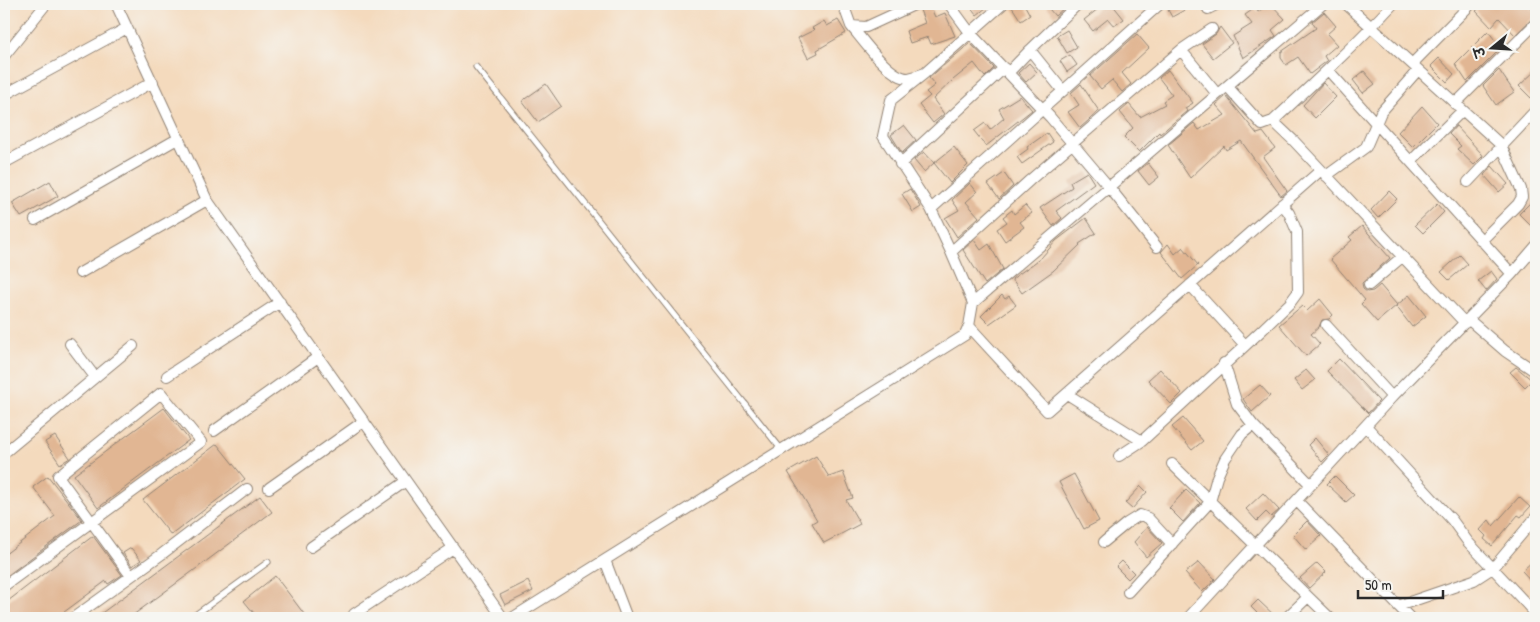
<svg xmlns="http://www.w3.org/2000/svg" width="1540" height="622" font-family="'Patrick Hand','Playpen Sans Deva',sans-serif">
<style>
.building{fill:#e1b693}
.lines{fill:none;stroke-linecap:round;stroke-linejoin:round}
.service-casing{stroke:#908274;stroke-width:7}
.minor-casing{stroke:#908274;stroke-width:12}
.service{stroke:#fff;stroke-width:5}
.minor{stroke:#fff;stroke-width:10}
</style>
<rect width="100%" height="100%" fill="#f6f6f2"/>
<filter id="ink" filterUnits="userSpaceOnUse"><feTurbulence type="fractalNoise" baseFrequency=".02" numOctaves="2"/><feDisplacementMap in="SourceGraphic" scale="10" xChannelSelector="R" yChannelSelector="G"/><feConvolveMatrix kernelMatrix="1 2 1 2 8 2 1 2 1" color-interpolation-filters="sRGB"/></filter>
<filter id="wash" filterUnits="userSpaceOnUse"><feTurbulence type="fractalNoise" baseFrequency=".0096" numOctaves="4" result="noise"/><feDisplacementMap in="SourceGraphic" scale="20" xChannelSelector="R" yChannelSelector="G"/><feGaussianBlur stdDeviation="1.12" result="paint"/><feColorMatrix in="noise" values="0 0 0 0 0 0 0 0 0 0 0 0 0 0 0 0 0 1.4 0 .05"/><feComposite in="paint" operator="in"/></filter>
<g filter="url(#wash)">
<rect width="100%" height="100%" fill="#f4dabd"/>
<g id="blocks">
<path class="building" d="M923,4H929L935,17L945,13L955,36L931,44L928,37L910,43L906,31L925,23L920,10Z
M968,4H991L977,15Z
M1010,4H1024L1030,15L1021,21Z
M1045,4H1062L1065,7L1055,16Z
M1095,4H1112L1124,19L1114,26L1108,19L1093,31L1084,20L1099,8Z
M1178,4H1195L1172,17L1168,10Z
M1268,4H1271L1285,19L1272,30L1276,36L1243,58L1233,36L1252,24L1245,15L1255,8L1258,12Z
M1484,4H1528L1536,15L1515,35L1499,18L1491,27L1476,11Z
M1324,12L1336,26L1327,34L1337,45L1324,56L1327,61L1310,74L1298,57L1286,65L1281,58V52L1316,28L1312,22Z
M838,20L846,33L817,50L818,53L808,58L798,38L814,30L812,28L824,21L827,26Z
M1220,27L1232,43L1213,58L1202,44L1216,34Z
M1067,30L1077,47L1067,53L1057,36Z
M1488,31L1501,48L1467,82L1455,64Z
M1137,34L1149,48L1122,73L1131,84L1122,92L1112,80L1101,89L1090,76Z
M970,43L994,68L985,77L974,63L953,80L933,99L944,114L933,123L919,105L930,96L926,92L935,85L929,78Z
M1070,55L1077,65L1067,72L1060,61Z
M1439,58L1454,74L1447,82L1431,66Z
M1029,63L1037,72L1026,82L1018,73Z
M1168,70L1193,103L1185,108L1187,111L1160,134L1159,132L1139,152L1124,137L1133,128L1120,112L1129,104L1140,117L1165,104L1163,101L1172,95L1159,78Z
M1499,70L1514,92L1496,105L1483,86Z
M1536,70V103L1519,86Z
M1364,71L1375,84L1363,93L1353,80Z
M1323,83L1336,97L1315,118L1303,105Z
M546,84L561,106L538,122L522,101Z
M1081,84L1099,111L1080,128L1068,112L1079,105L1071,93Z
M1020,96L1032,110L986,146L974,131L985,123L990,130L1004,118L999,109Z
M1226,96L1257,134L1263,132L1275,148L1263,157L1287,191L1281,196L1241,141L1226,150L1224,146L1190,178L1168,145L1194,123L1199,130L1225,115L1216,105Z
M1422,106L1437,123L1413,147L1398,132Z
M904,125L916,140L902,153L891,135Z
M1456,126L1482,154L1483,156L1474,165L1457,149L1461,146L1449,134Z
M1047,133L1053,142L1022,164L1017,157L1028,149L1027,147Z
M954,147L968,165L950,183L934,163Z
M924,152L934,163L924,172L914,160Z
M1148,163L1159,177L1149,185L1138,171Z
M1492,166L1508,184L1499,192L1484,175Z
M1087,172L1094,183L1056,211L1062,218L1053,226L1040,208L1072,187L1070,182Z
M1004,173L1013,186L999,199L988,184Z
M50,181L58,196L21,217L12,203Z
M970,183L977,192L966,202L979,217L957,237L945,218L959,210L952,200Z
M910,189L921,207L913,212L902,194Z
M1389,191L1397,199L1378,218L1371,210Z
M1536,197V221L1531,226L1519,214Z
M1437,204L1444,212L1423,233L1415,225Z
M1025,205L1032,213L1020,222L1024,227L1005,241L997,229L1007,222L1003,217L1012,210L1014,214Z
M1086,218L1096,233L1079,244L1080,245L1053,271L1022,293L1012,279L1041,258L1056,241Z
M1362,226L1390,258L1362,283L1363,289L1367,292L1373,291L1380,285L1397,305L1377,322L1361,304L1365,300L1330,259L1352,240L1349,237Z
M974,240L981,250L989,244L1003,269L985,284L963,250Z
M1168,244L1175,254L1183,247L1198,265L1182,279L1161,252Z
M1460,255L1468,264L1449,280L1441,272Z
M1491,271L1497,279L1486,291L1478,281Z
M1002,295L1005,299L1009,296L1016,305L989,324L981,316Z
M1409,295L1426,316L1412,327L1396,306Z
M1320,299L1333,315L1329,319L1322,320L1319,327L1311,334L1320,344L1306,356L1279,325L1302,306L1307,311Z
M1339,359L1379,401L1368,413L1327,371Z
M1516,367L1532,380L1525,387L1510,372Z
M1160,369L1182,393L1171,404L1148,380Z
M1306,370L1315,380L1302,390L1294,380Z
M1260,385L1270,396L1252,412L1243,399Z
M164,408L189,440L98,508L74,475Z
M1183,418L1203,441L1192,450L1172,427Z
M55,436L70,458L60,464L45,442Z
M1315,438L1329,455L1322,462L1308,445Z
M217,444L245,479L171,535L143,500Z
M816,456L829,477L843,472L853,498L846,500L860,524L824,543L812,523L817,520L788,472Z
M1074,474L1099,521L1084,529L1059,482Z
M48,476L82,520L4,578V555L55,516L33,487Z
M1335,476L1354,495L1346,502L1327,484Z
M1141,486L1147,492L1132,509L1125,503Z
M1186,490L1200,503L1183,522L1169,508Z
M1263,493L1279,510L1271,517L1266,512L1257,521L1246,509Z
M260,496L272,512L189,574L129,618H95Z
M1519,497L1530,507L1521,517L1518,515L1492,546L1484,539L1486,536L1480,530L1489,520L1493,526Z
M1307,521L1321,536L1306,550L1293,535Z
M1147,527L1162,543L1146,557L1134,542Z
M93,536L122,575L108,584L106,581L56,618H4V604Z
M131,548L141,560L132,566L123,553Z
M1536,558V586L1522,571Z
M1122,561L1134,573L1128,579L1116,567Z
M1199,562L1215,579L1202,592L1185,573Z
M1317,563L1326,572L1309,588L1300,578Z
M275,576L289,594L307,618H258L244,601Z
M528,581L533,591L505,605L500,595Z
M1258,600L1277,618H1262L1251,607Z"/>
</g>
</g>
<g filter="url(#ink)">
<use href="#blocks" fill-opacity="0" stroke="#908274" stroke-width="1"/>
<g class="lines">
<defs>
<path id="service" d="M476,67L781,449
M191,618L268,562"/>
<path id="minor" d="M116,4L207,200L503,618
M843,4L851,26L866,27L916,4
M949,4L971,34L1050,117L1109,187L1323,4
M1206,4L1208,9L1218,4
M1346,4L1501,145L1521,189L1522,197L1518,204L1481,241
M851,26C863,40 890,79 909,78C914,77 920,75 925,73L1003,4
M1030,50L1078,4
M1181,50L1212,29
M4,56L46,4
M1412,64L1471,4
M1328,70L1512,274
M925,73L891,100L883,136L931,209L951,252
M1008,73L1030,50L1063,91
M1227,86L1262,125L1273,121L1293,140L1465,323
M4,95L127,28
M1455,104L1536,23
M1273,121C1314,83 1355,45 1393,4
M1411,161L1462,111
M4,163L153,82
M900,164L1004,68
M1326,176L1366,147L1381,112L1418,70
M1468,182L1536,110
M931,209L1160,4
M35,220L179,138
M1157,247L1109,187L973,303L969,326L1047,411L1321,170
M80,273L207,200
M1190,285L1245,345
M1369,285L1402,257
M973,303L951,252L1030,180L1181,50L1217,94
M1468,319L1505,351L1536,372
M1326,325L1392,397
M70,344L95,377
M1224,363L1237,404L1253,425L1311,485
M167,376L280,302
M1067,394L1142,441
M1366,426L1452,520L1468,542L1536,614
M214,431L318,357
M4,453L133,346
M1119,456L1142,441L1263,329L1290,303L1298,292L1297,232L1289,213L1282,204
M1172,464L1330,618
M269,488L364,421
M1297,501L1410,618
M1104,542L1127,523L1140,515L1148,518L1172,544
M311,547L406,481
M605,560L627,618
M4,586L201,442L161,393L58,476L131,576
M1128,592L1210,502L1217,477L1225,459L1242,434L1253,425
M1398,606L1474,580L1494,567L1536,517
M354,614L453,548
M73,618L162,554L247,489
M512,618L965,335L969,326
M1188,618L1392,397L1512,274L1536,246
M1286,618L1308,597"/>
</defs>
<use href="#service" class="service-casing"/>
<use href="#minor" class="minor-casing"/>
<use href="#service" class="service"/>
<use href="#minor" class="minor"/>
</g>
</g>
<rect width="1540" height="622" fill="none" stroke="#f6f6f2" stroke-width="20"/>
<g transform="translate(1492 48) rotate(252)" stroke="#f6f6f2" stroke-width="4" paint-order="stroke">
<path d="M0-4L9 19L0 12L-9 19Z" fill="#2b2b2b"/>
<text y="-8" font-size="14" font-weight="bold" text-anchor="middle" fill="#2b2b2b">उ</text>
</g>
<path d="M1358 590v8h85v-8" fill="none" stroke="#2b2b2b" stroke-width="2.5"/>
<text x="1365" y="590" font-size="15" fill="#2b2b2b" stroke="#f6f6f2" stroke-width="4" paint-order="stroke">50 m</text>
</svg>
